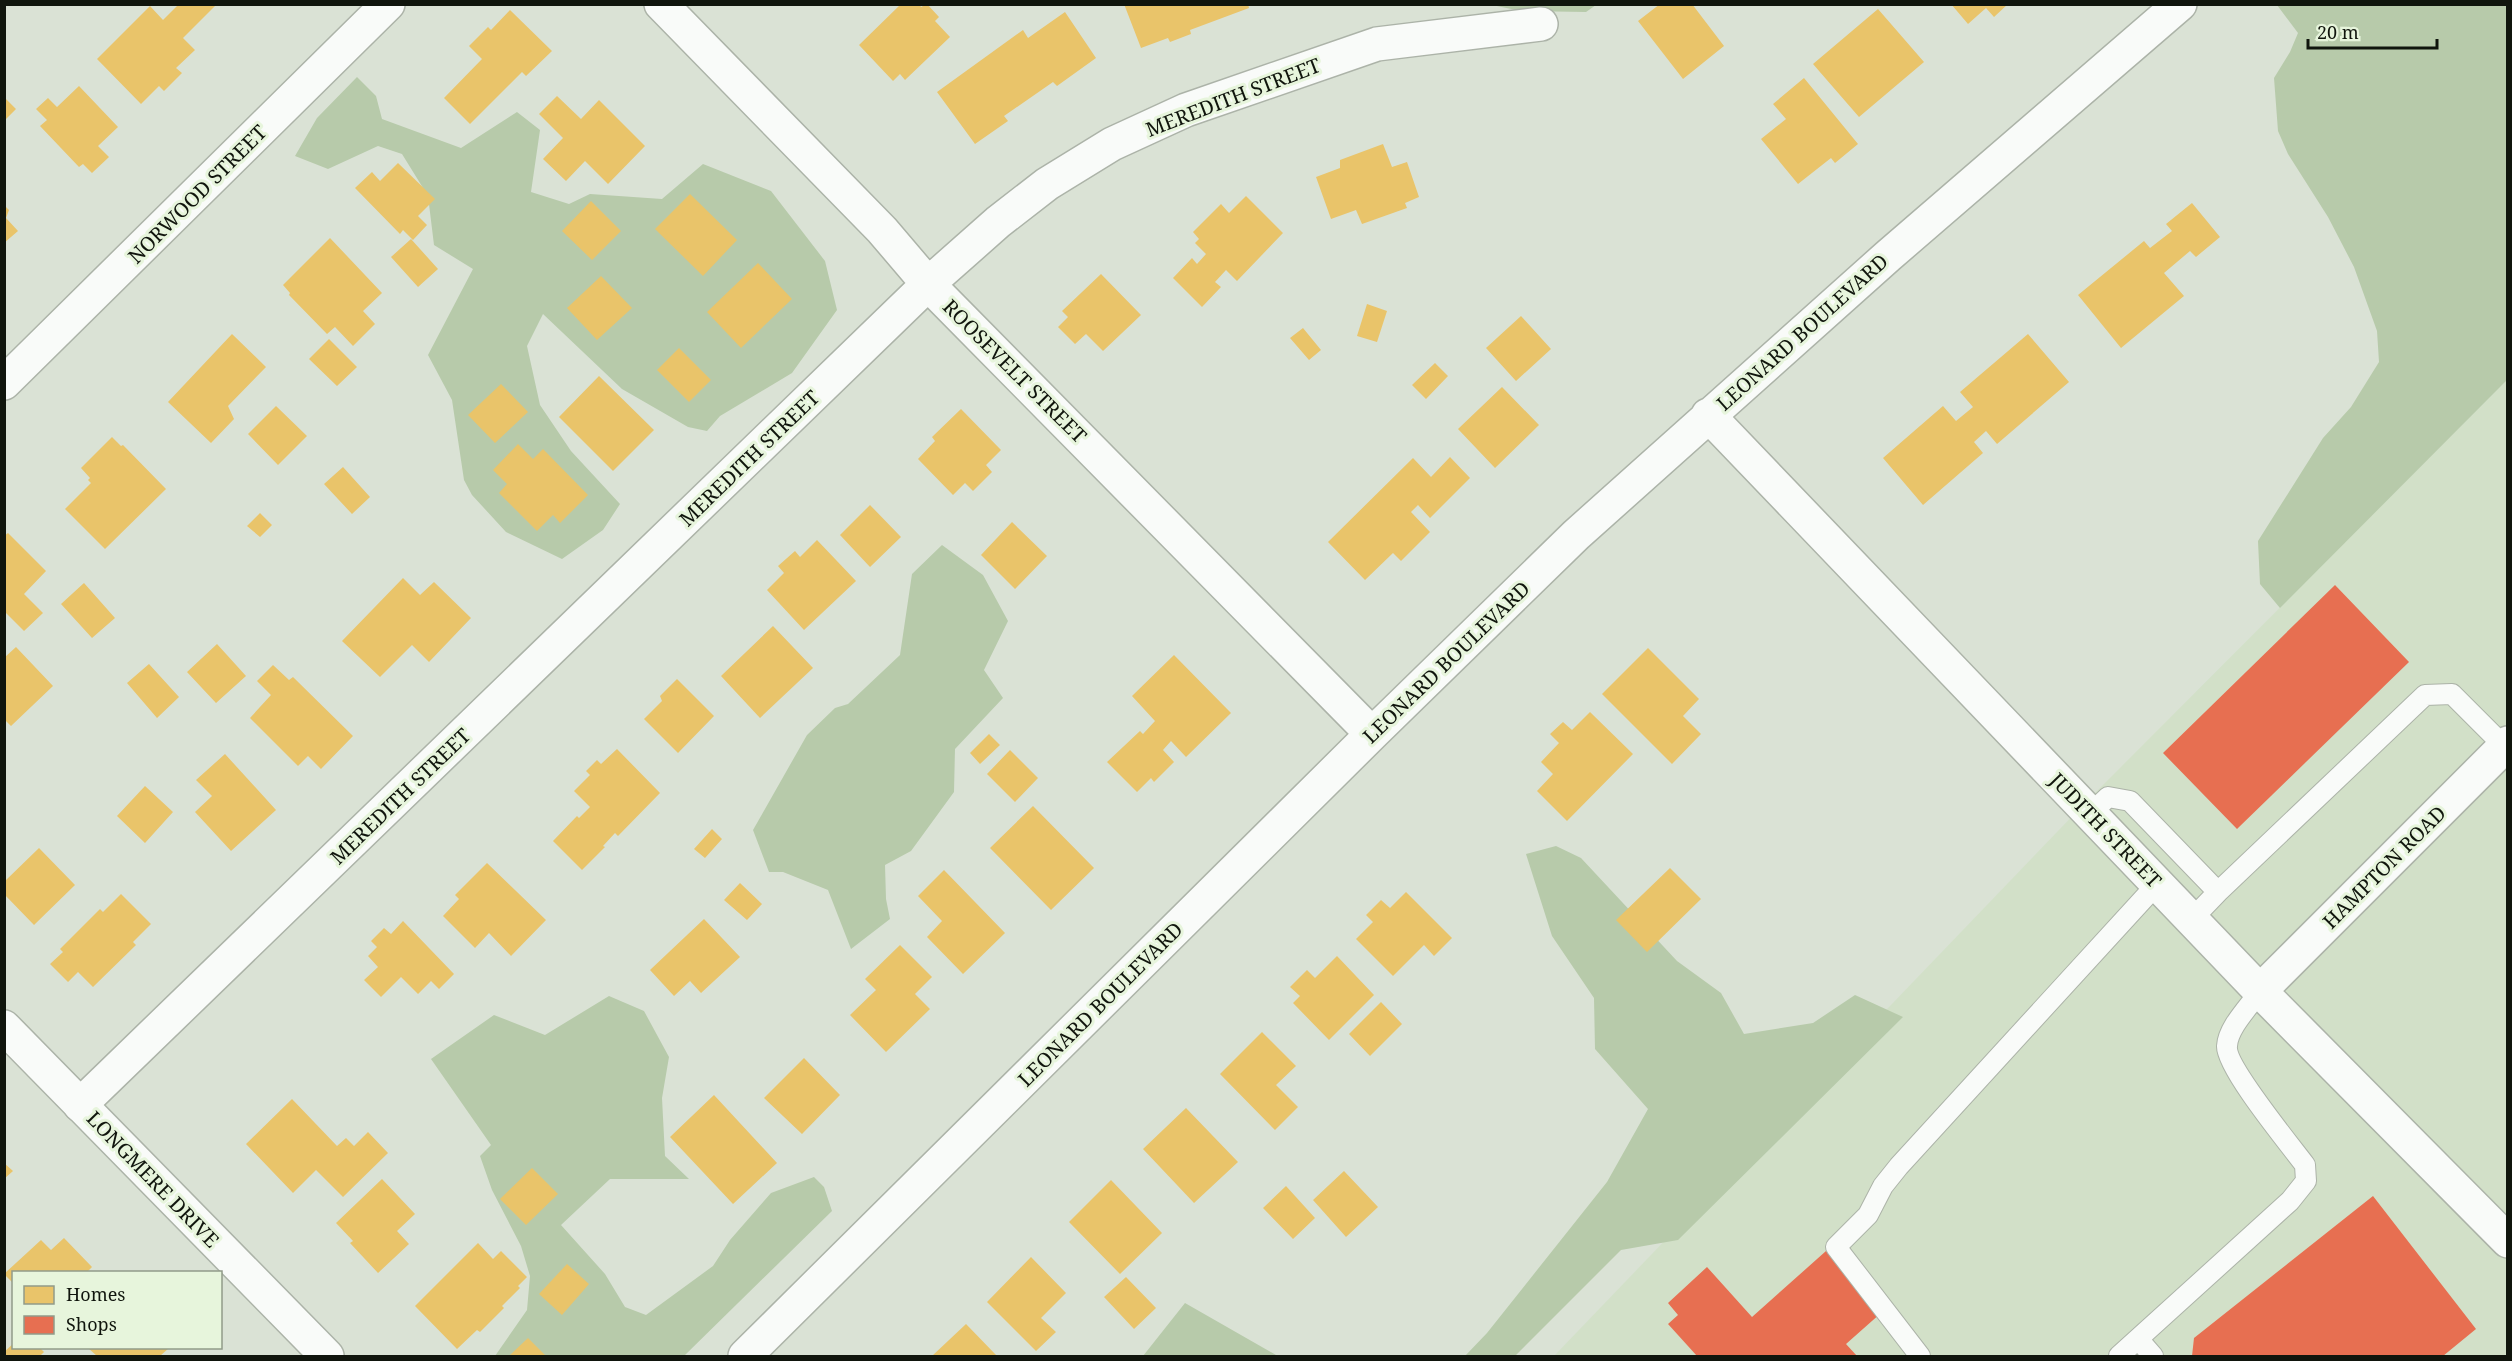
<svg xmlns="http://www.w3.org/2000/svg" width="2512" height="1361" font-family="'Noto Serif',serif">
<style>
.built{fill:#d2e0c8}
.forest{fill:#b7caaa}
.homes{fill:#e9c46a}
.shops{fill:#e76f51}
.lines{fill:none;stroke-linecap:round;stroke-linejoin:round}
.service-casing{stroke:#acb3a8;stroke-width:22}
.minor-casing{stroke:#acb3a8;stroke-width:36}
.tertiary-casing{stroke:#acb3a8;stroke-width:36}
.service{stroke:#f9fbf9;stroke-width:20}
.minor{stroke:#f9fbf9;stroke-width:33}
.tertiary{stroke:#f9fbf9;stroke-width:33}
.labels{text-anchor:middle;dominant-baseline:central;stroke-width:6;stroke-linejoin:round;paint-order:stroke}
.street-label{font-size:20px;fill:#10150d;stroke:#e7f5dc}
</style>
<rect width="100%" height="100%" fill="#dae2d5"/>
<path class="built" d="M2507,380V1356H1554L2083,805Z"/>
<path class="forest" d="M1492,5H1596L1586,12L1521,11Z
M2277,5H2508L2507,380L2280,608L2260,584L2258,541L2323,438L2351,407L2379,362L2377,331L2354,267L2328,217L2288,154L2278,131L2274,78L2290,52L2298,33Z
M357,77L376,96L382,119L461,148L517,112L540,130L531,192L569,204L590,194L662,199L703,164L771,191L825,261L837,310L792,373L720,416L707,431L688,427L622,389L543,314L527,346L540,405L571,451L620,504L603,530L562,559L506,532L472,495L464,480L452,400L428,355L473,269L434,245L428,196L402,154L378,146L328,169L295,156L317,118Z
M942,545L983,575L1008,621L984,670L1003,698L955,749L954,792L911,851L885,865L886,899L890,919L851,949L828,890L783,872H769L753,830L807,735L835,708L848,704L900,655L912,574Z
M1556,846L1581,858L1677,961L1721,993L1744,1034L1813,1023L1855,995L1903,1017L1678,1240L1621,1250L1515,1356H1465L1487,1333L1607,1182L1648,1109L1595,1049L1594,998L1552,936L1526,854Z
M609,996L644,1011L669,1057L662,1098L665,1156L689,1179H610L561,1225L605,1274L625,1307L646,1315L713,1266L730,1240L771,1193L814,1177L824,1187L832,1211L684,1356H495L527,1310L530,1276L521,1246L492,1190L480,1156L491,1145L431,1059L494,1015L545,1035Z
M1185,1303L1276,1355L1275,1356H1143Z"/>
<path class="homes" d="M179,4H217L183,38L195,50L176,68L182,73L164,91L159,86L141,104L97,59L150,6L163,20Z
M901,4H919L921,7L927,4L939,17L935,21L950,37L905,80L900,74L893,81L859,45Z
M1124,4H1248L1249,8L1190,30L1191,34L1170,42L1168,38L1141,48Z
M1660,4H1692L1724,46L1683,79L1638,21Z
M1951,4H2008L1994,17L1986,8L1968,24Z
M1878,9L1924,62L1859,117L1813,64Z
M510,10L552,51L526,76L522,72L470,124L444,98L482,59L469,46L488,27L491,30Z
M1065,12L1096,58L1057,86L1053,82L1004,116L1008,121L975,144L937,92L1023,30L1028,38Z
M1804,78L1858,144L1835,163L1831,158L1798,184L1761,139L1786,119L1773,104Z
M79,86L118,127L98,146L109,157L92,173L83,164L79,167L40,126L47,120L36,109L48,98L57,107Z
M557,96L581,119L599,100L645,146L608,184L585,161L566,181L543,159L563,138L539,114Z
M4,97L16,109L4,121Z
M1383,144L1392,167L1407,162L1419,197L1405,203L1407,208L1362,224L1356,210L1331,219L1316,177L1340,168V160Z
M398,163L435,199L418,216L427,225L413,240L403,230L400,234L355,188L372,172L380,181Z
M690,194L737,240L703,276L655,229Z
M1246,196L1283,233L1237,281L1226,270L1215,282L1221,287L1202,307L1173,278L1192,258L1197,264L1206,254L1195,243L1199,239L1193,232L1221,204L1229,213Z
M591,201L621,231L592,260L562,231Z
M2192,203L2220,237L2196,257L2190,251L2164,273L2184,296L2121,348L2078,295L2144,241L2150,248L2172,231L2166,224Z
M4,205L9,210L6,218L18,231L4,243Z
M330,238L382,293L363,311L375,324L353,346L335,327L327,334L289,295L290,293L283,285Z
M411,239L438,269L418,287L391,257Z
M758,263L792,299L741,348L707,312Z
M1101,274L1141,315L1103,351L1086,334L1075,344L1058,327L1068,317L1062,311Z
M601,276L632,308L597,340L567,308Z
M1367,304L1387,311L1377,342L1357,336Z
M1521,316L1551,349L1516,381L1486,348Z
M1303,328L1321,350L1309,360L1290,338Z
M232,334L266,367L228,406L234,419L211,443L168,402Z
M2028,334L2069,382L1997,444L1986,431L1974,442L1983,453L1923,505L1883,458L1943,406L1956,421L1973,407L1960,392Z
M329,339L357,367L337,386L309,359Z
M679,348L711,380L689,402L657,370Z
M1435,363L1448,376L1426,399L1412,385Z
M599,376L654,430L613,471L559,417Z
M501,384L528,412L495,443L468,415Z
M1502,387L1539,425L1495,468L1458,429Z
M276,406L307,436L278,465L248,434Z
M961,409L1001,450L986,465L992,472L973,491L965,483L953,495L918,459L935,441L932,437Z
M112,437L121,446L123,445L166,489L105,549L65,509L91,483L88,480L90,478L81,468Z
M518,444L533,459L543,449L588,495L560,523L553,515L537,531L499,493L507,484L493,470Z
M1450,457L1470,478L1430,518L1418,505L1411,512L1430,532L1401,561L1393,553L1365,580L1328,542L1413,458L1431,477Z
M343,467L370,497L352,514L324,484Z
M870,505L901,537L870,567L840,535Z
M260,513L272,525L260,537L247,526Z
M1012,522L1047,556L1015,589L981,555Z
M8,533L46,571L24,594L43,613L24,631L4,611V536Z
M817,540L856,581L804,630L767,590L784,573L778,566L795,551L800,557Z
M403,578L420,595L434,582L471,618L429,662L412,645L380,677L342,641Z
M84,583L115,618L92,638L61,604Z
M773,626L813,668L760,718L721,676Z
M217,644L246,676L216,703L187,672Z
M16,647L53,686L11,726L4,719V658Z
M1648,648L1699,699L1683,716L1701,734L1672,764L1602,694Z
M1174,655L1231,713L1186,757L1171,741L1163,750L1174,762L1154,782L1151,778L1137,792L1107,762L1140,731L1143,734L1155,721L1132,696Z
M149,664L179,697L157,718L127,683Z
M273,665L289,680L293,677L353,736L321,769L308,756L298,766L250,718L271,695L257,681Z
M677,679L714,716L678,753L644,719L662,701L660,696Z
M1590,712L1633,754L1567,821L1537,791L1553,774L1541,762L1559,743L1550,734L1563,722L1572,730Z
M989,734L1000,745L980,764L970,753Z
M617,749L660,793L618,836L615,833L603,846L605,847L582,870L553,841L577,816L579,818L590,807L574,791L590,775L586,771L597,760L601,764Z
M1010,750L1038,778L1015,802L987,774Z
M225,754L276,810L231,851L195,812L212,796L196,780Z
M145,786L173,812L145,843L117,816Z
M1033,806L1094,868L1051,910L990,848Z
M712,829L722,839L705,858L694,849Z
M39,848L75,885L34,925L4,894V882Z
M487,863L546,920L511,956L489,933L475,948L443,916L459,899L455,895Z
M1670,868L1701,899L1647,952L1616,920Z
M944,870L1005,933L963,974L927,937L942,921L918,896Z
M740,883L762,904L747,920L724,900Z
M1406,892L1452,938L1434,956L1424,945L1393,976L1356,939L1373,922L1366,915L1381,900L1390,908Z
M121,894L151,924L133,942L136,945L93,987L78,972L68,982L50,964L63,952L60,949L100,909L103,912Z
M704,919L740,957L701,993L690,981L674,996L650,970Z
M403,921L454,974L439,989L431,981L418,994L401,977L381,997L364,980L378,967L368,956L377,947L371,941L384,928L391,934Z
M900,945L932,977L915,994L930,1009L886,1052L850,1015L876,990L865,979Z
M1337,956L1374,995L1329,1040L1293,1003L1300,996L1290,987L1307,970L1315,978Z
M1381,1002L1402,1024L1370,1056L1349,1034Z
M1262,1032L1296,1066L1276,1085L1298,1107L1275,1130L1220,1074Z
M804,1058L840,1095L802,1134L764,1098Z
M714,1095L777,1163L733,1204L670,1137Z
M292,1099L337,1146L346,1138L354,1146L368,1132L388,1153L343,1197L316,1170L293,1193L246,1144Z
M1186,1108L1238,1162L1194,1203L1143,1149Z
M4,1163L13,1171L4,1179Z
M532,1168L558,1194L526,1225L500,1199Z
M1344,1171L1378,1207L1346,1237L1313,1200Z
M382,1179L415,1214L397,1231L409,1244L378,1273L350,1243L353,1241L336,1223Z
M1111,1180L1162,1233L1120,1274L1069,1222Z
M1286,1186L1315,1218L1293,1239L1263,1208Z
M64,1238L92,1267L87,1272H14V1284L4,1274L41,1240L51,1250Z
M478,1243L493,1259L501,1251L527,1277L518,1286L520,1288L502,1306L504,1308L480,1332L477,1330L457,1349L415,1306Z
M1031,1257L1066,1293L1041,1318L1056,1332L1036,1351L987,1302Z
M567,1264L589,1284L562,1315L539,1294Z
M1126,1277L1156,1308L1134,1329L1104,1297Z
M966,1324L997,1356H932Z
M528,1338L546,1356H509Z
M14,1343V1348H40L44,1352L40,1356H4V1352Z
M88,1348H169L160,1356H97Z"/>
<path class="shops" d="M2335,585L2409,662L2237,829L2163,753Z
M2373,1196L2476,1329L2443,1356H2192L2194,1338Z
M1826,1251L1881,1313L1846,1344L1857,1356H1697L1668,1324L1678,1315L1668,1303L1707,1267L1752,1317Z"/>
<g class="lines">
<defs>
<path id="service" d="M2091,813L2108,797L2130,801L2218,892L2425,695L2452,694L2504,746
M2192,919L2218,892
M2139,1340L2153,1356
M1920,1356L1836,1247L1868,1215L1883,1186L1899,1166L2158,883
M2119,1356L2290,1201L2306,1181L2305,1165C2290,1145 2225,1066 2227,1046C2228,1027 2250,1006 2260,991"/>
<path id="minor" d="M661,4L882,230L928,284L1372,734
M4,383L388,4
M1708,415L2260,991L2508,1241
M2260,991L2508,743
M80,1105L928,284L998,222L1047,184L1112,144L1186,110L1377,44L1541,24
M745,1356L1372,734L1576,535L1888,256L2180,4"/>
<path id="tertiary" d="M4,1027L327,1356"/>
</defs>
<use href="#service" class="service-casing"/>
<use href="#minor" class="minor-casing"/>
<use href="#tertiary" class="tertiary-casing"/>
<use href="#service" class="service"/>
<use href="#minor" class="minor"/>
<use href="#tertiary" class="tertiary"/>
</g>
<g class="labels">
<g class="street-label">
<text transform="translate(1233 97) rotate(-21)">MEREDITH STREET</text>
<text transform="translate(197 194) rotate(-45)">NORWOOD STREET</text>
<text transform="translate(1802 332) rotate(-42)">LEONARD BOULEVARD</text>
<text transform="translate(1015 371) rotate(45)">ROOSEVELT STREET</text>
<text transform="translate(749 458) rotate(-44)">MEREDITH STREET</text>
<text transform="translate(1446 662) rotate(-44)">LEONARD BOULEVARD</text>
<text transform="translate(400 796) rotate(-44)">MEREDITH STREET</text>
<text transform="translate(2106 830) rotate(46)">JUDITH STREET</text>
<text transform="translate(2384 867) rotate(-45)">HAMPTON ROAD</text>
<text transform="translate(1100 1004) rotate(-45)">LEONARD BOULEVARD</text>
<text transform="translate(153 1179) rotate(46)">LONGMERE DRIVE</text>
</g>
</g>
<rect width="2512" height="1361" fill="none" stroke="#10150d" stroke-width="12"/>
<rect x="12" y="1271" width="210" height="78" fill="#e7f5dc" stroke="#919b89" stroke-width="1.5"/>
<rect x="24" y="1286" width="30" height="18" fill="#e9c46a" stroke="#919b89" stroke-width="1.5"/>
<text x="66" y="1301" font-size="18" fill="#10150d">Homes</text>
<rect x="24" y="1316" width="30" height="18" fill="#e76f51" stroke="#919b89" stroke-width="1.5"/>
<text x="66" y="1331" font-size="18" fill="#10150d">Shops</text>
<path d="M2308 39v9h129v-9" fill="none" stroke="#10150d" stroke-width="3"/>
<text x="2317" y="39" font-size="18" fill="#10150d" stroke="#e7f5dc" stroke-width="4.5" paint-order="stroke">20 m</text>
</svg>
